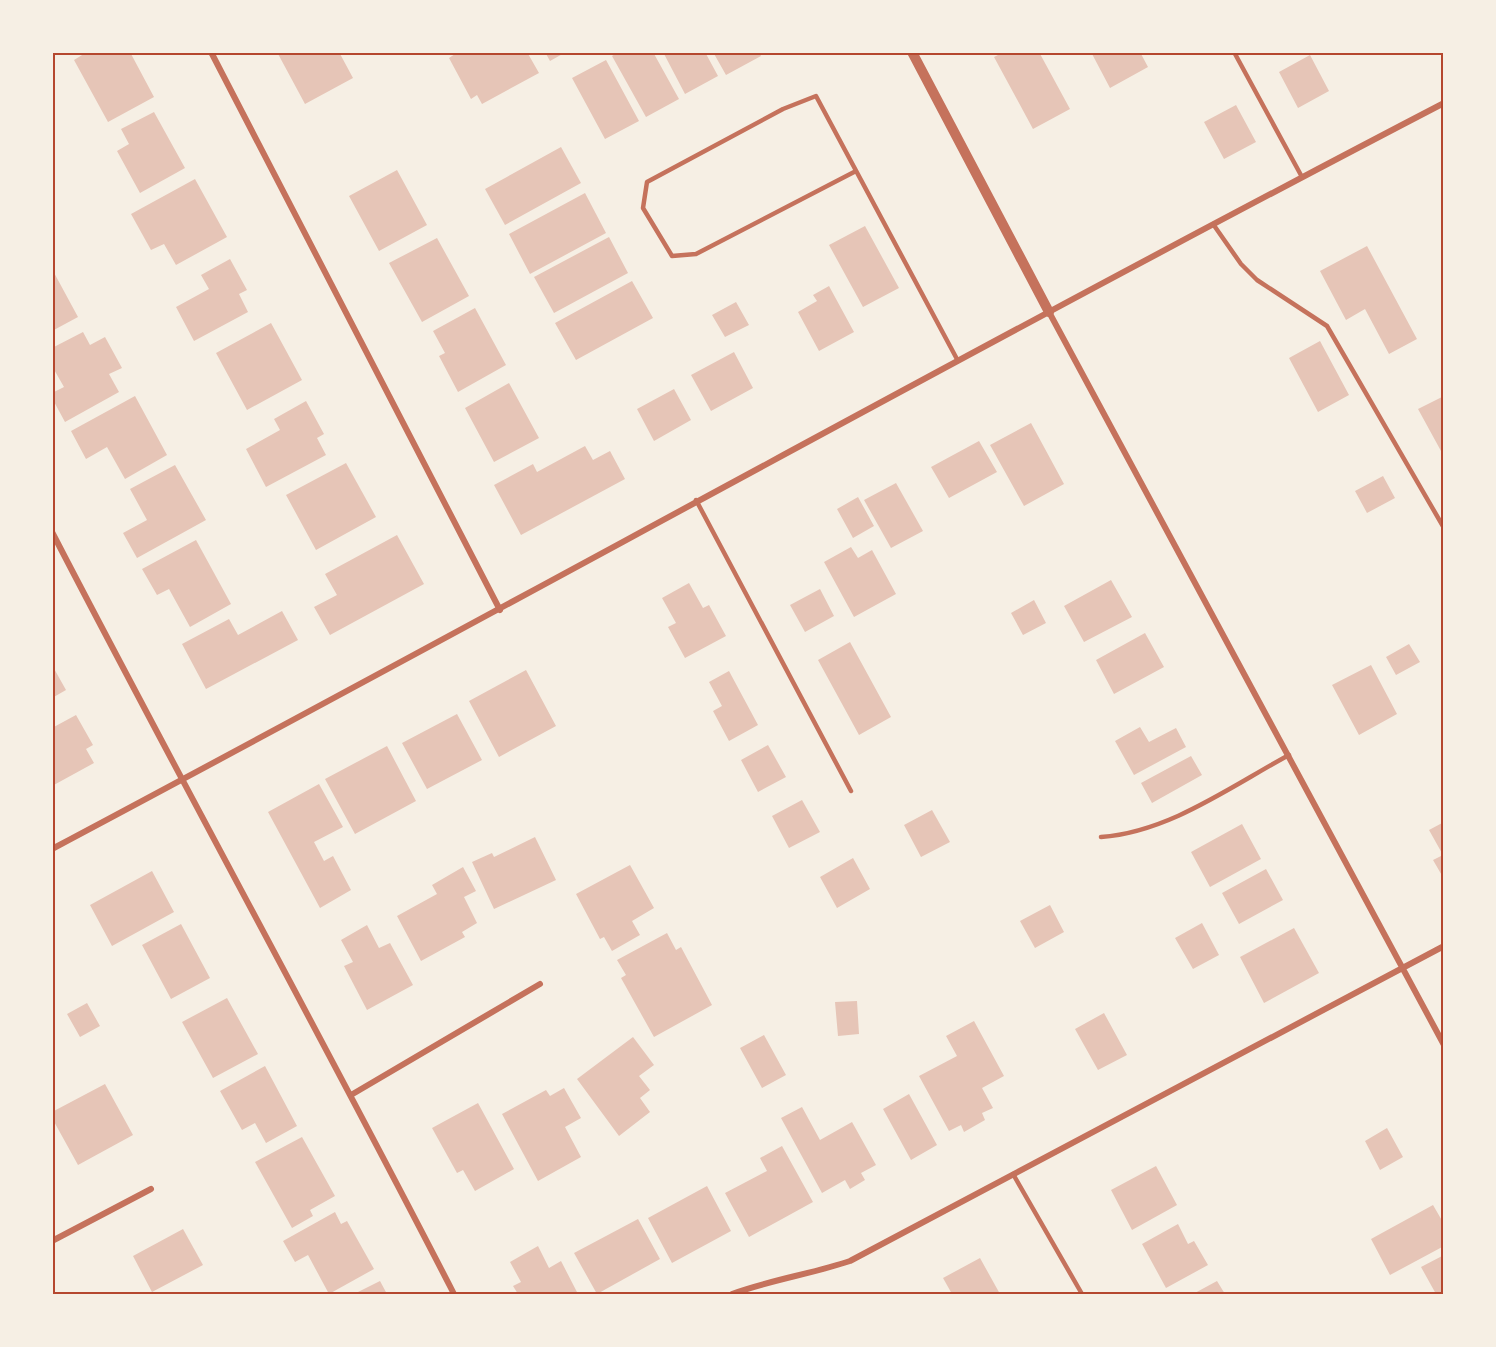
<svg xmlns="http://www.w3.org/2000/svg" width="1496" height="1347" font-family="'Source Sans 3',sans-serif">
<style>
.building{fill:#e6c5b7}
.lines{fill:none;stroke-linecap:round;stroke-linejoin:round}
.service{stroke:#c5725c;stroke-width:4.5}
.minor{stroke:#c5725c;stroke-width:6}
.tertiary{stroke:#c5725c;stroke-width:10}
.neatline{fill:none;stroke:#b5482f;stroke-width:2}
</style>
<rect width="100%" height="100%" fill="#f6efe4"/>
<path class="building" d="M87,52H130L154,97L108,122L74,60Z
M277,52H339L353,78L305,104Z
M458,52H527L539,73L482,104L477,95L471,99L449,58Z
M545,52H566L550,61Z
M618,52H653L679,99L646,117L612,56Z
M663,52H705L718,76L685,94Z
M713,52H759L761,56L726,75Z
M1004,52H1039L1070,109L1033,129L994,57Z
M1091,52H1140L1148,67L1110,88Z
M1310,55L1329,91L1298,108L1279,72Z
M606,60L639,121L605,139L572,78Z
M1236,105L1256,142L1224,159L1204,122Z
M154,112L185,168L140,193L117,151L129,144L121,129Z
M561,147L581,183L505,225L485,189Z
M397,170L427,225L379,251L349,196Z
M195,179L227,237L176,265L164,244L151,250L131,214Z
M585,193L606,233L530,274L509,234Z
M865,226L899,288L863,307L829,245Z
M609,237L628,273L554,313L534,277Z
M437,238L469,296L422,322L389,263Z
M1367,246L1417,339L1389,354L1365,309L1346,320L1320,271Z
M230,259L247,290L239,294L248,312L194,341L176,307L209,289L201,275Z
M52,269L78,317L52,331Z
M632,281L653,318L576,360L555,323Z
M829,286L854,332L819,351L798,312L817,301L813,295Z
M736,302L749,325L725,337L712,315Z
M475,308L506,365L458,392L439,356L445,353L433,331Z
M271,323L302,380L247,410L216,353Z
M83,332L90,345L105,337L122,368L109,374L119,392L65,422L52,398V393L64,387L52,366V348Z
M1320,341L1349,395L1318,412L1289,358Z
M734,352L753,388L711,411L691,375Z
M509,383L539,438L494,462L465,408Z
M674,389L691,420L654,441L637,409Z
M135,396L167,455L125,479L107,447L86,459L71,431Z
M1444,396V450L1441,451L1418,409Z
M306,401L324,434L317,438L326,455L266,487L246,449L280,430L274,419Z
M1031,423L1064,484L1024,506L990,445Z
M979,441L997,472L949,498L931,467Z
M585,446L593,460L610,451L625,479L521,535L494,485L533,464L537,472Z
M346,463L376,517L316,550L286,495Z
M175,465L206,520L137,558L123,533L147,520L130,489Z
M1383,476L1395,498L1367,513L1355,491Z
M896,483L923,531L891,548L864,500Z
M858,497L874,526L853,538L837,509Z
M397,535L424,584L330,635L314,607L337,595L325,574Z
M196,540L231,604L190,627L169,589L157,595L142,569Z
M851,547L858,558L872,550L896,594L854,617L824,562Z
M1111,580L1132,617L1084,642L1064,606Z
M689,583L703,608L709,605L726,636L685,658L668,627L676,623L662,598Z
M820,589L834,616L805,632L790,605Z
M1034,600L1046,623L1023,635L1011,613Z
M282,611L298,640L206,689L182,644L229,619L238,635Z
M1145,633L1164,667L1114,694L1096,660Z
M850,642L891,717L859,735L818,660Z
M1409,644L1420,662L1396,675L1386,657Z
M52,665L66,690L52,698Z
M1371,665L1397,714L1359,735L1332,685Z
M526,670L556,726L499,757L469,701Z
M729,671L758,725L729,741L713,711L722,706L709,682Z
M457,714L482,760L427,789L402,743Z
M76,715L93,745L86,749L94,763L52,786V728Z
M1140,727L1149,742L1176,728L1186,747L1134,775L1115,741Z
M768,745L786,777L758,792L741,760Z
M387,746L416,801L355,834L325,779Z
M1191,756L1202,775L1152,803L1141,783Z
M319,784L343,827L314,842L324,861L333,856L351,890L320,908L268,812Z
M802,800L820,832L789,848L772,816Z
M932,810L950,842L921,857L904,825Z
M1444,822V879L1433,860L1443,855L1429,830Z
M1242,824L1261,859L1210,887L1191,852Z
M535,837L556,880L494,909L472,862L492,853L494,857Z
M853,858L870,889L837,908L820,877Z
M630,865L654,908L632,921L640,935L612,951L604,937L600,939L576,894Z
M463,867L476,891L464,897L477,923L462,932L465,937L421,961L397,916L437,894L432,885Z
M1266,869L1283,900L1239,924L1222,893Z
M152,871L174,912L112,946L90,905Z
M1050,905L1064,932L1035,948L1020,921Z
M1202,923L1219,955L1193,969L1175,938Z
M181,924L210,978L171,999L142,945Z
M367,925L379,948L390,943L413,985L367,1010L344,966L353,962L341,940Z
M1294,928L1319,973L1264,1003L1240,957Z
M667,933L676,950L681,947L712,1005L654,1037L621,978L626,975L617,960Z
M227,998L258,1054L213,1078L182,1022Z
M857,1001L859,1034L838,1036L835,1002Z
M87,1003L100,1026L80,1037L67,1014Z
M1104,1013L1127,1055L1098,1070L1075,1029Z
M974,1021L1004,1076L982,1088L993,1108L982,1113L985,1120L964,1132L961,1125L949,1131L919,1076L957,1056L946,1036Z
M764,1035L786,1075L762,1088L740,1048Z
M633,1037L654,1065L639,1076L650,1090L640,1098L650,1112L619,1136L577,1079Z
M265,1066L297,1126L266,1143L255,1123L242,1130L220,1091Z
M105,1084L133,1135L78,1165L52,1118V1112Z
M564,1088L581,1118L565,1127L581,1157L538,1181L502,1114L546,1090L550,1096Z
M909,1094L937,1145L911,1160L883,1109Z
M478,1103L514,1169L475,1191L463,1170L457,1173L432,1128Z
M802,1107L820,1140L852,1122L876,1165L861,1173L865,1180L850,1189L845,1180L822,1193L781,1118Z
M1387,1128L1403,1157L1380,1170L1365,1141Z
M302,1137L335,1196L310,1210L313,1216L292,1228L255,1162Z
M782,1146L813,1202L749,1237L725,1193L767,1171L760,1158Z
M1156,1166L1177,1205L1132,1230L1111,1190Z
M707,1186L731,1231L672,1263L648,1218Z
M1433,1205L1444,1224V1246L1390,1275L1371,1239Z
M335,1212L341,1224L347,1221L374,1269L329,1294L308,1255L295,1262L283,1241Z
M638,1219L660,1259L597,1294L574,1253Z
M1178,1224L1188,1244L1194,1241L1208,1265L1166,1288L1142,1244Z
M183,1229L203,1265L152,1292L133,1256Z
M538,1246L549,1268L561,1261L578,1294H518L513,1286L521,1282L510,1262Z
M1444,1255V1294H1436L1421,1267Z
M980,1258L1000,1294H952L943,1278Z
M380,1281L387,1294H354Z
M1217,1281L1225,1294H1193Z"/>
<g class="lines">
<path class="service" d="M1234,52L1302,177
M856,171L696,254L672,256L643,208L647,182L783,109L816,96L958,361
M1213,224L1241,264L1257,280L1327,326L1444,528
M696,500L851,791
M1101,837C1169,832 1230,787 1289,755
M1013,1174L1082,1294"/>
<path class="minor" d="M211,52L500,610
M1049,312L1444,1045
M52,532C184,787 323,1039 454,1294
M52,849C517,602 977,346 1444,103
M351,1095L540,984
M52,1241L151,1189
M732,1294C770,1280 811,1274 850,1261L1444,946"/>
<path class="tertiary" d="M912,52L1049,312"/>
</g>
<rect width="1496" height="1347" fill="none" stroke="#f6efe4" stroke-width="108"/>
<rect x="54" y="54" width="1388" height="1239" class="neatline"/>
</svg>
